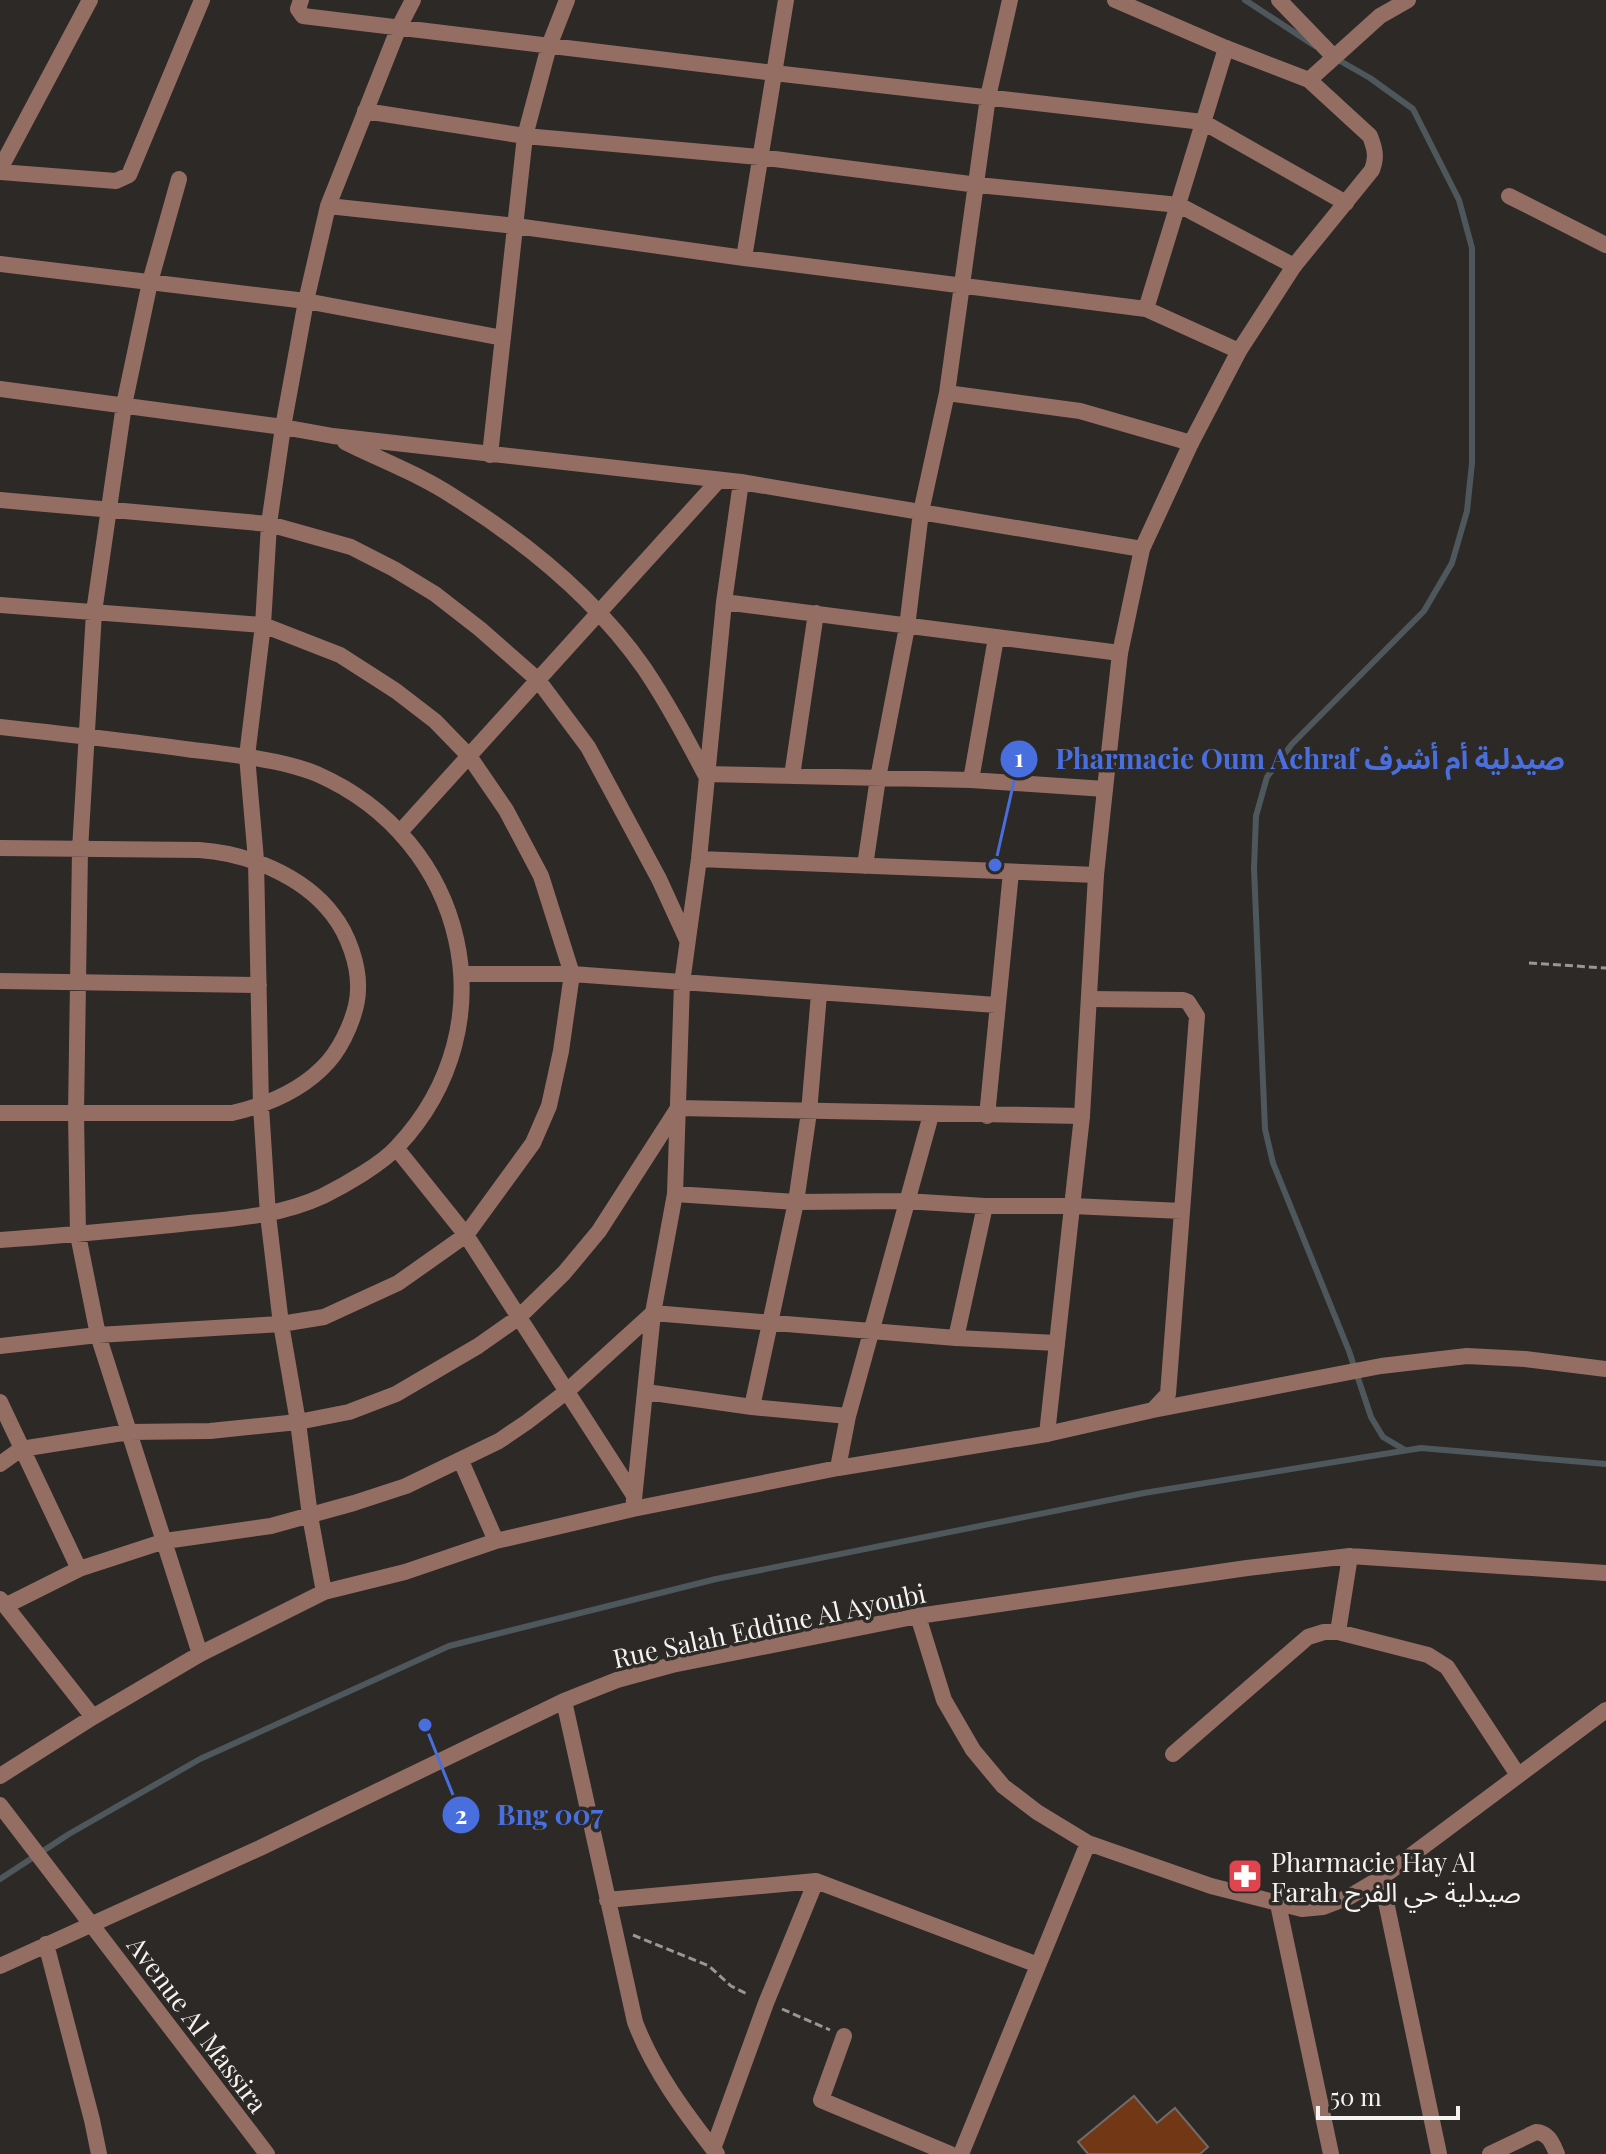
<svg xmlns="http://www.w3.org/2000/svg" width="1606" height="2154" font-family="'Playfair Display','Noto Sans Arabic',serif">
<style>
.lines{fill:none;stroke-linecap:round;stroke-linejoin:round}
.stream{stroke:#4e575b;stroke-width:6}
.building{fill:#723714;stroke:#706b69;stroke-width:2}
.path{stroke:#999694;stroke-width:3;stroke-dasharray:8 4;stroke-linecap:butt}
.minor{stroke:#956e63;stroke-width:16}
.tertiary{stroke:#956e63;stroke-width:16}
.labels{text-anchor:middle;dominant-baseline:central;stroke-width:7;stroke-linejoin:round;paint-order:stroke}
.street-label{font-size:26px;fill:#f5f3f1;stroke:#2d2927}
.poi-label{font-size:26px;fill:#f5f3f1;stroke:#2d2927;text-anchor:start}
.leader{fill:none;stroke:#486fdd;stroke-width:3}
.callout-dot{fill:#486fdd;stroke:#2d2927;stroke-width:3}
.mark-label{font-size:24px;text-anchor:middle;font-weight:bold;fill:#fff}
.callout-label{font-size:28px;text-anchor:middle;font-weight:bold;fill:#486fdd;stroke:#2d2927;stroke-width:7;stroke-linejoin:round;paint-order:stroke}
</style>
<rect width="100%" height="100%" fill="#2d2927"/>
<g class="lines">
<path class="stream" d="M1245,0L1315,46
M1335,58L1370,78L1413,109L1459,200L1472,248V463L1467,511L1452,563L1424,611L1292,744L1267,777L1256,816L1254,868L1265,1129L1273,1163L1349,1351L1371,1417L1383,1437L1405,1450
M0,1879L69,1834L200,1759L449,1646L716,1579L1144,1493L1421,1448L1606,1464"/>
</g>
<path class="building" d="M1134,2096L1157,2123L1175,2108L1208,2147L1200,2154H1088L1078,2142Z"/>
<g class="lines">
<path class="path" d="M1529,963L1606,968
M633,1935L709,1966L731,1986L749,1995
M782,2009L830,2030"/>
<path class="minor" d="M301,0L298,9L303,16L774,73L1203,122L1346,203
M1279,0L1334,57
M1309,80L1380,16L1408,0
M365,111L525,136L759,157L978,185L1179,205L1294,266
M0,169L90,0
M0,172L116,181L129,175L202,0
M179,179L150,282L124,405L94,612L80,850L76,1114L78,1235L98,1335L200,1654
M1509,196L1606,245
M328,206L516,226L744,258L1146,309L1239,351
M744,258L786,0
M0,264L306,301L503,338
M1146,309L1226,48
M0,389L283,427L333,436L741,482L1142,549
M947,393L1080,411L1191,443
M345,442C381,460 421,475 454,497C526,542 595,598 644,668C667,702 686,738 705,774L971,780L1105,789
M490,455L525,136L549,46L567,0
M0,500L269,524L351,547L394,569L435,594L480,629L538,680L588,747L659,879L687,940
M724,602L1120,653
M0,605L263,625L340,655L396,691L435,721L469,756L506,810L541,876L572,974L561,1051L549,1106L533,1143L466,1235L398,1283L324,1317L281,1324L98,1335L0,1346
M0,727C64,734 128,741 193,750C229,754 284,760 317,774C467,840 511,1025 398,1146C382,1164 345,1185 323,1196C278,1217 229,1219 181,1224C121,1230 60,1236 0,1240
M792,776L816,613
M971,780L996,638
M400,832L719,480
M0,848L199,850C246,853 303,875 333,915C348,934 359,965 358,989C358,1012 343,1045 328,1062C304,1089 267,1105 232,1113H0
M699,859L1096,875
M865,866L878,778L907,627L921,512L947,393L988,97L1010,0
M463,974H572L996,1005
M0,981L259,985
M1089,999L1183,1000L1188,1002L1197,1016L1168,1394L1153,1410
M987,1116L1011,872
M397,1149L466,1235L633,1494
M675,1194L796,1202L905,1201L985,1206H1072L1182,1211
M956,1338L985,1206
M646,1392L752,1407L848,1416
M0,1402L79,1569
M752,1407L796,1202L809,1112L819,994
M461,1461L496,1541
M0,1464L21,1449L129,1432L210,1431L298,1422L349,1412L396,1394L478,1346L518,1318L564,1273L599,1231L678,1108L1082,1116
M838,1468L848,1416L931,1115
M633,1509L653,1313L675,1194L682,983L699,859L724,602L741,482
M324,1592L310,1516L298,1422L281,1324L268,1215L261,1107L256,860L247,756L263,625L269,524L283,427L306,301L328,206L399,27L413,0
M0,1599L93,1717
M5,1606L79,1569L165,1541L271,1526L354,1503L406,1486L499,1441L527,1422L566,1392L653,1313L956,1338L1057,1343
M918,1616L944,1700L973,1750L1003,1786L1037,1812L1088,1843L1211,1886L1302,1909L1323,1907L1349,1897L1381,1878L1606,1710
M1338,1632L1350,1556
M564,1701L635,2022C653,2070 685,2113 717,2154
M1173,1754L1308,1637L1324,1632H1338L1428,1655L1447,1667L1518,1775
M0,1776L93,1717L200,1654L324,1592L405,1572L496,1541L633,1509L838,1468L1047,1434L1153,1410L1381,1366L1467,1356L1525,1359L1606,1369
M1381,1878L1439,2154
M607,1900L816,1881L1038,1965
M1278,1904L1331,2154
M46,1944L92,2120L99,2154
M0,1966L260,1848L564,1701L617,1680L672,1665L918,1616L1247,1568L1350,1556L1606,1573
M844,2036L821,2100L950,2154
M713,2149L766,2003L816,1881
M961,2154L1088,1843
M1490,2154L1536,2132C1549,2133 1552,2143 1557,2154"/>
<path class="tertiary" d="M1047,1434L1082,1116L1096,875L1105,789L1120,653L1142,549L1191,443L1239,351L1294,266L1372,170C1377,157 1375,149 1370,136L1309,80L1226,48L1115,0
M0,1805L267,2154"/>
</g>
<defs>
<symbol id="pharmacy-square" viewBox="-11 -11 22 22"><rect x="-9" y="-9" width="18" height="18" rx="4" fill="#e0444e" stroke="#2d2927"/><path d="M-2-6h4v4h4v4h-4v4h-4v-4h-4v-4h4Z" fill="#fff"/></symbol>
</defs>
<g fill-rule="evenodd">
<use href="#pharmacy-square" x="1225" y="1856" width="40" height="40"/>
</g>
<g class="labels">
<g class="street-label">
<text transform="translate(769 1625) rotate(-12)">Rue Salah Eddine Al Ayoubi</text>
<text transform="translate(198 2024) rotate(53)">Avenue Al Massira</text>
</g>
<g class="poi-label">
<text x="1271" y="1861">Pharmacie Hay Al<tspan x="1271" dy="30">Farah صيدلية حي الفرح</tspan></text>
</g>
</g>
<path class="leader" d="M995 865L1019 759M425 1725L461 1815"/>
<g class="callout-dot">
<circle cx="995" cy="865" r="8"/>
<circle cx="425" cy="1725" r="8"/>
<circle cx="1019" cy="759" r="20"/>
<circle cx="461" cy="1815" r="20"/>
</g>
<g class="mark-label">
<text x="1019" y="767">1</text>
<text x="461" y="1824">2</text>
</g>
<g class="callout-label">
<text x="1310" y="769">Pharmacie Oum Achraf صيدلية أم أشرف</text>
<text x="550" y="1825">Bng 007</text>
</g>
<path d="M1318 2106v12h140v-12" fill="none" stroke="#f5f3f1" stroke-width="4"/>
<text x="1330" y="2106" font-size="24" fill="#f5f3f1" stroke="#2d2927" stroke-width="6" paint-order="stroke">50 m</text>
</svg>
